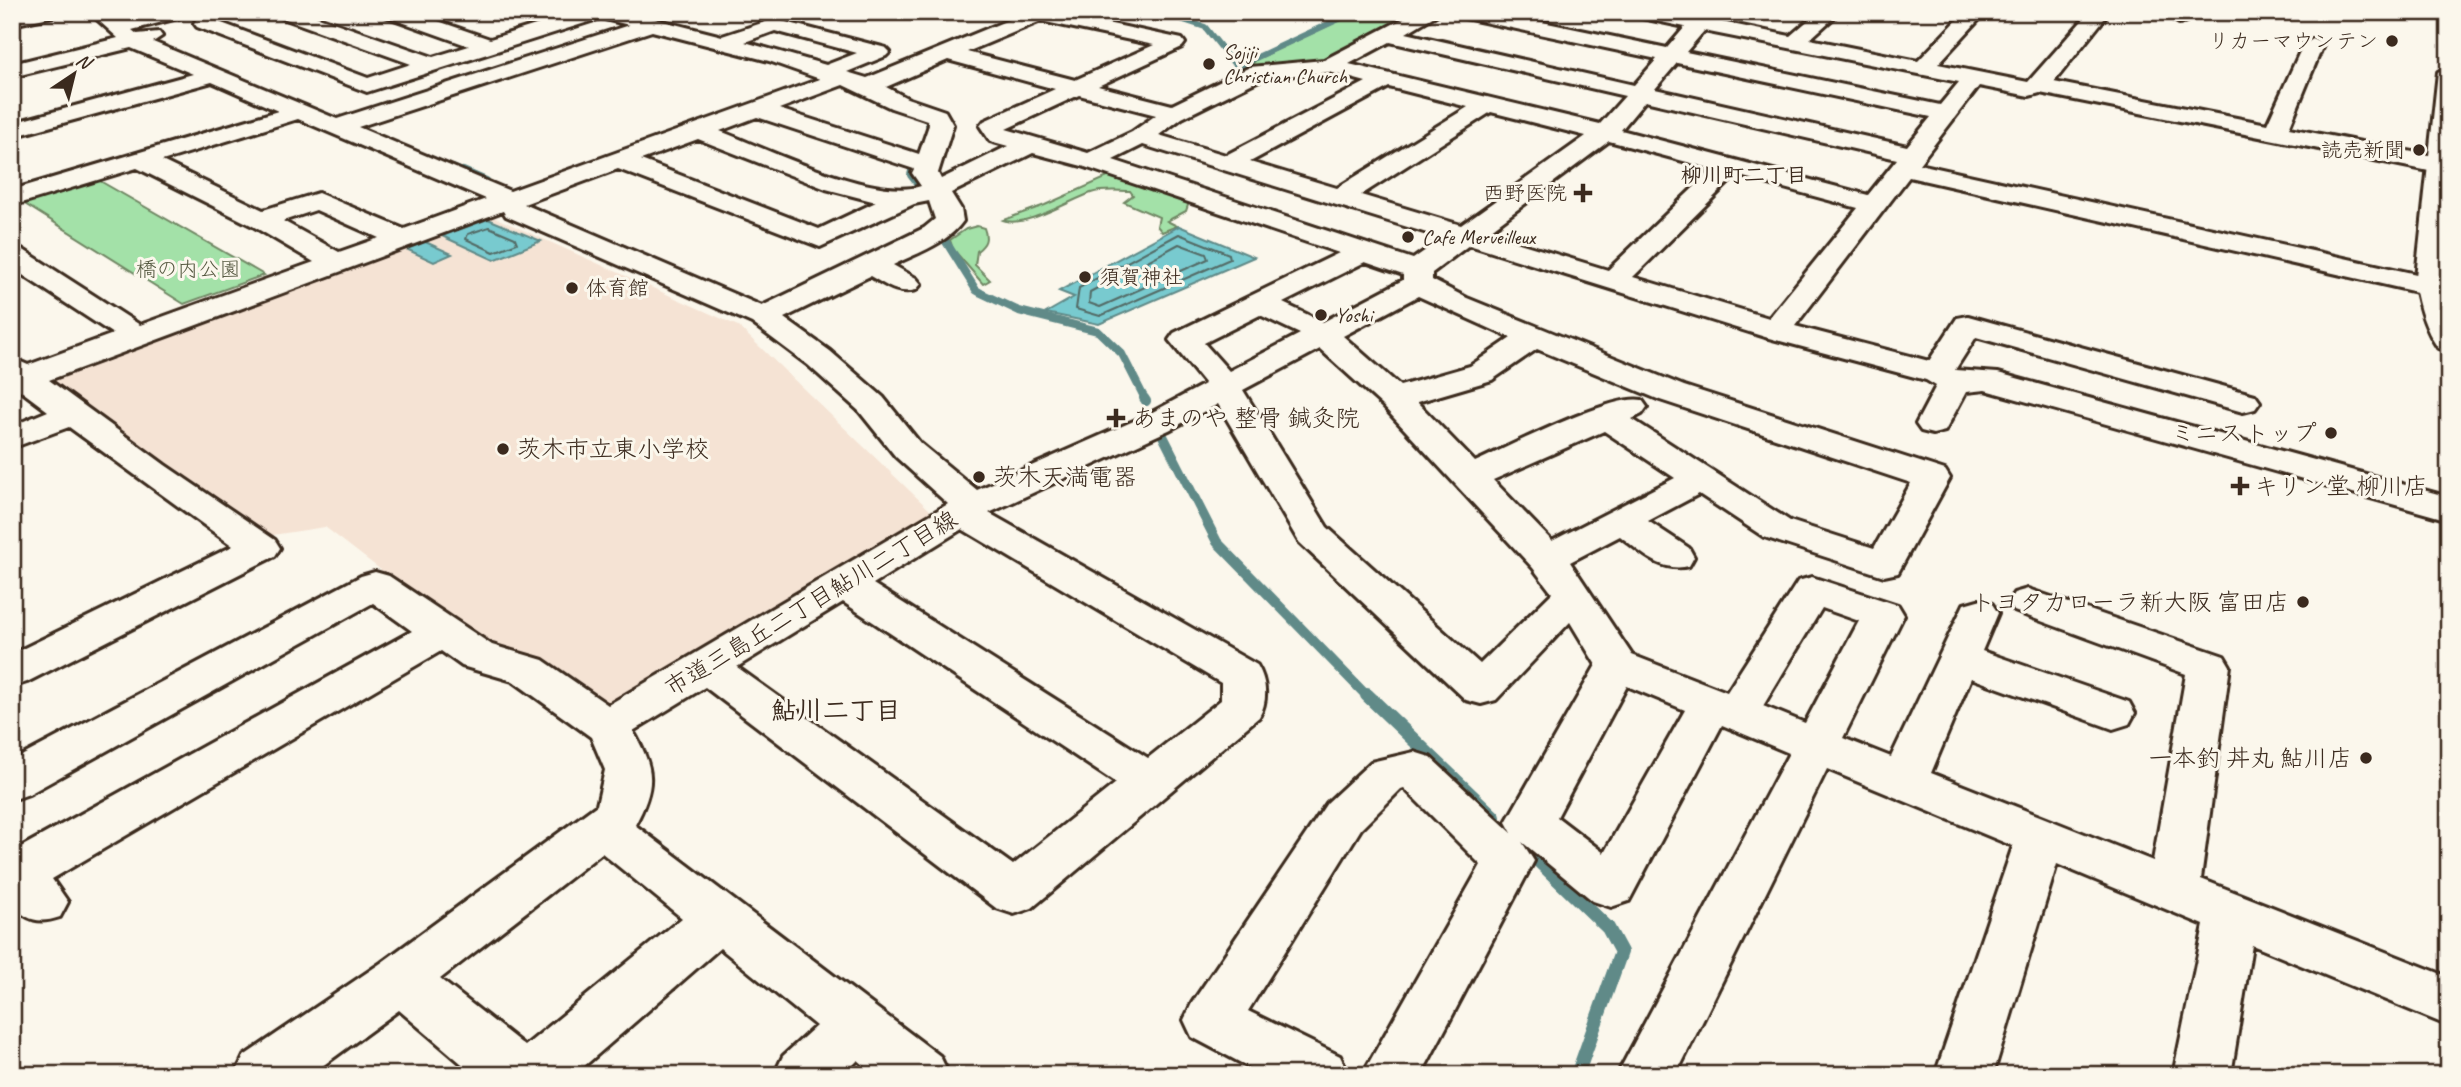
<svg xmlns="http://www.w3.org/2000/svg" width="2461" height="1087" font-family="Caveat,'Klee One',sans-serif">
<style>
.built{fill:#f5e3d4}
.green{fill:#a3e1a8;stroke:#6f8663;stroke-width:2}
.water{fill:#78cacf;stroke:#608a88;stroke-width:2}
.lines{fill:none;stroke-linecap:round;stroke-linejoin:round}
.shore{stroke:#536a65;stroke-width:2}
.stream-far3{stroke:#608a88;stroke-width:6}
.stream-far2{stroke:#608a88;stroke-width:8}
.stream-far1{stroke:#608a88;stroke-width:10}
.stream{stroke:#608a88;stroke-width:14}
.minor-casing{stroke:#3b2a1e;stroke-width:6}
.secondary-casing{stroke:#3b2a1e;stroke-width:6}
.minor{fill:#fbf7ec;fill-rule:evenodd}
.secondary{fill:#fbf7ec;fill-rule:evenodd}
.poi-dot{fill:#3b2a1e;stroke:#fbf7ec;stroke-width:2.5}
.labels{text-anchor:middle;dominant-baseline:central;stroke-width:6;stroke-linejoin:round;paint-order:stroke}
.far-poi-label{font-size:21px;fill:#3b2a1e;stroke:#fbf7ec;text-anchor:start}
.far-neighbourhood-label{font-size:21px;font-weight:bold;fill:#3b2a1e;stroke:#fbf7ec}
.far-park-label{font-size:21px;fill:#555840;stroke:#fbf7ec}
.poi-label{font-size:24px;fill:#3b2a1e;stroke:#fbf7ec;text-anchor:start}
.street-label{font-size:24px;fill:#3b2a1e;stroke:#fbf7ec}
.neighbourhood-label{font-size:26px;font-weight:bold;fill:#3b2a1e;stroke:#fbf7ec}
</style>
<rect width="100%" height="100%" fill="#fbf7ec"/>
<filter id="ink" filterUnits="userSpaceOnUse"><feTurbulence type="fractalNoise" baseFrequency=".0143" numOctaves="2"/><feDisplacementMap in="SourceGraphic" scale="14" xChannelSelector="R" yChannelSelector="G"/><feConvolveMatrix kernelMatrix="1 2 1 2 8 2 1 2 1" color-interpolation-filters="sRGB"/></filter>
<g filter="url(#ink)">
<path class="built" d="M487,214L738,326L935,515L584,726L325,527L266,536L45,382Z"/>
<path class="green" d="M1358,12H1421L1318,63L1249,67L1257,59Z
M1112,175L1189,202L1186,211L1167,221L1177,226L1162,232L1157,226L1159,217L1124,202L1133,195L1130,191C1118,191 1103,189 1091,193C1071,200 1023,229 1003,220L1045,205Z
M93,177L264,275L184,304L17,199Z
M977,226L984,228C988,239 986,244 977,251L975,265L990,280L983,284L953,249L950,240L966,229Z"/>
<path class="water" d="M488,219L541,241L494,260L442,236Z
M1179,226L1254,257L1099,324L1046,313L1074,297L1059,291Z
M421,240L452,254L434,262L402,247Z"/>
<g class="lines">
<path class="shore" d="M489,227L515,238L517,243L494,252L466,239L468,234Z
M1179,234L1229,254L1230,259L1100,316L1076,309L1079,288Z
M1179,244L1206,254L1208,259L1100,307L1089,303L1090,292Z"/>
<path class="stream-far3" d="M1159,12L1205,27L1239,70L1253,59L1354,12
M453,167L467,173
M912,173L929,128L927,120L917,115"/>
<path class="stream-far2" d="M463,171L486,181
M912,171L911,175L929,198
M943,237L976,290L981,293L1019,311L1098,331L1122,354L1145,399"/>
<path class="stream-far1" d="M1144,398L1146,401
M1162,434L1217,542L1368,697"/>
<path class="stream" d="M1367,695L1494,817
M1518,841L1608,928L1621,952L1577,1075"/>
<defs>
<path id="minor" d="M57,12L54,16L12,25V13Z
M89,12H111L121,20L153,12H188L185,16L132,30L137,34L159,32L162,36L153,42L337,119L629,25L601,18L367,92L197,27L194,23L197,19H211L368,78L411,64L277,16L274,12H304L433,57L469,46L385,16L382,12H412L490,39L578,12H627L722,36L774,19L886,48L890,52L886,56L847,72L867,78L1028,12H1055L1182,39L1185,43L1182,47L1098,86L1172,105L1250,67L1324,60L1416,12H1441L1406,33L1634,85L1657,59L1465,18L1455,12H1495L1667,48L1685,27L1633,16L1630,12H1672L1696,17L1703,12H1727L1717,21L1790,36L1818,12H1840L1810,39L1918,61L1965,12H1986L1938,64L2028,82L2088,14L2096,12L2105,18L2054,82L2267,124L2303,45L2313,39L2320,41L2323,45L2289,128L2449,159V175L2040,93L2029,96L1979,86L1919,164L2430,277L2440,280L2445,286L2440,292L2430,295L1909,177L1795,326L1929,361L1957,318L1968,316L2255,395L2260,402L2255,409L2243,412L1976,337L1955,370L1998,373L2449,497V520L1985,390L1966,392L1945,431L1933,434L1921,431L1916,424L1936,386L1926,380L1765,337L1469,245L1432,273V280L1467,298L1684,386L1945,470L1950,478L1898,573L1884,576L1764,537L1699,494L1648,521L1689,548L1694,557L1689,566C1661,573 1641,552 1620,536L1570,562L1632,655L1727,692L1798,581L1812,577L1898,605L1904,615L1843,738L1891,757L1964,604L1978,600L1992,604L1998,613L1982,651L2129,702L2135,713L2129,724L2113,729L1971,678L1931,773L2153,861L2186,674L2014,611L2008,602L2014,593L2028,589L2224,656L2230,666L2201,879L2449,977V1026L2252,945L2231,1075H2173L2204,925L2057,864L1993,1075H1935L2013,846L1827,769L1676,1075H1617L1789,753L1722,725L1629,901L1611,907L1593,901L1522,842L1534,861L1421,1075H1362L1481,865L1404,788L1401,789L1361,829L1248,1011L1340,1056L1349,1075H1264L1192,1037L1184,1020L1192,1003L1327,803L1371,762L1414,752L1430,757L1512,833L1506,822L1596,665L1570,622L1496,700L1481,704L1466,700L1299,542L1218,404L1169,430L989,513L1257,665C1267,681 1268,701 1259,717L1032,908L1014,914L996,908L705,687L633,731C655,769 656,786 635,825L940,1056L949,1075H876L858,1060L843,1075H774L783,1056L816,1026L720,948L574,1075H475L399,1010L310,1075H235L244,1056L381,963L597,805L605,770L591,737L513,681L462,666L441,651L52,879L68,902L60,917C39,924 28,921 12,905V852L412,631L373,603L29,794L12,800V761L361,576L375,572L389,576L492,645L543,660L608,705L948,504L896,457L859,411L808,365L752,323L506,216L503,211L49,380L165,465L275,540L280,548L275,556L27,682L12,687V654L233,546L69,427L12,448V426L48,411L20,390L12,392V358L28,365L113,334L12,268V247L22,249L140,325L314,262L251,225L137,168L12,206V190L278,111L212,82L12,137V123L193,74L131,48L12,77V64L118,38ZM1041,21L1154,45L1075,80L967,52ZM652,31L769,61L820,79L510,191L358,127ZM775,31L857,53L826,65L745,42ZM1704,31L1959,82L1940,105L1686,52ZM1390,42L1625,96L1600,124L1349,64ZM948,60L1055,89L984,121L980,126L990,141L1008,146L941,179L938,173L953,125L945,111L907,98L886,87ZM1677,63L1931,117L1907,146L1655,89ZM1329,72L1366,82L1226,155L1159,135L1182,118L1263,78ZM843,85L891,108L927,120L929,125L919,154L779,109ZM1389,87L1468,107L1337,188L1250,162ZM1079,95L1156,115L1132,132L1088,153L1006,129ZM1645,101L1897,159L1868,195L1621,130ZM1491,112L1586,136L1461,225L1361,195ZM757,117L914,169L912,173L921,186C874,201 767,149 720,131ZM298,119L486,199L404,229L318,193L263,210L162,161ZM698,139L826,189L876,202L819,229L641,160ZM1609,141L1713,169L1608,270L1486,233ZM1143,145L1443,238L1413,259L1113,160ZM1033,153L1082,166L1339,253L1174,333L1169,340L1205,384L1145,416L977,490L920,443L883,397L830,351L784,318L870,276C886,285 898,295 916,290L921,284L916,278L893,265C917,253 947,244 963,221L961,209L951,193ZM618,169L820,247L914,204L929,201L935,219L924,228L762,306L524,204ZM1736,175L1858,208L1769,318L1633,277ZM316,210L379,238L339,252L283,221ZM1365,262L1403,275V280L1323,322L1283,303ZM1418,296L1511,338L1470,366L1400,386L1343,336ZM1260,315L1300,334L1229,371L1204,343ZM1320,349L1382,405L1533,568L1552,593L1480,664L1327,527L1243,390ZM1537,349L1660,400L1911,483L1874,548L1790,521L1632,419L1642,414L1647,407L1642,400C1613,393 1508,447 1475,462L1417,402L1492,380ZM1604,431L1675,478L1552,541L1493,480ZM962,529L1221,683V700L1148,758L873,584ZM843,602L1116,783L1013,865L737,667ZM1822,608L1859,621L1805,723L1763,706ZM1627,686L1685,710L1604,853L1557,817ZM602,853L682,918L525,1046L440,979Z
M2172,12H2192L2186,21L2179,23L2169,17Z"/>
<path id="secondary" d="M2449,66V229L2445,286L2449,305V350L2438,348C2425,329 2419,308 2415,286L2438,72Z"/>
</defs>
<use href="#minor" class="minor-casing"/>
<use href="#secondary" class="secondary-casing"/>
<use href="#minor" class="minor"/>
<use href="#secondary" class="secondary"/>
</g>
</g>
<g class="poi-dot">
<circle cx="2392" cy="41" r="7"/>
<circle cx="1209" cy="64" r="7"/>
<circle cx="2419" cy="150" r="7"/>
<path d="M1579.5 182.5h7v7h7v7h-7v7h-7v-7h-7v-7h7z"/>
<circle cx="1408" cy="237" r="7"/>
<circle cx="1085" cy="277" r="7"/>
<circle cx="572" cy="288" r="7"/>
<circle cx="1321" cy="315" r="7"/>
<path d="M1112.5 407.5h7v7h7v7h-7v7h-7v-7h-7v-7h7z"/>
<circle cx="2331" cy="433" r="7"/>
<circle cx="503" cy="449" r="7"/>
<circle cx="979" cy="477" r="7"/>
<path d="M2236.5 475.5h7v7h7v7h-7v7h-7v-7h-7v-7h7z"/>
<circle cx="2303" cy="602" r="7"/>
<circle cx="2366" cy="758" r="7"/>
</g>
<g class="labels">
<g class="far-poi-label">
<text x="2378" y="41" text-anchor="end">リカーマウンテン</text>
<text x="1223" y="52">Sojiji<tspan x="1223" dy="24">Christian Church</tspan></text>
<text x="2405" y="150" text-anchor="end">読売新聞</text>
<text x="1567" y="193" text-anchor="end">西野医院</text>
<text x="1422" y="237">Cafe Merveilleux</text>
<text x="1099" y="277">須賀神社</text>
<text x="586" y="288">体育館</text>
<text x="1335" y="315">Yoshi</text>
</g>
<g class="far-neighbourhood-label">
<text x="1744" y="175">柳川町二丁目</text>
</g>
<g class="far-park-label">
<text x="188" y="269">橋の内公園</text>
</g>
<g class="poi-label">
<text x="1132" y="418">あまのや 整骨 鍼灸院</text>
<text x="2317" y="433" text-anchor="end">ミニストップ</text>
<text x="517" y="449">茨木市立東小学校</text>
<text x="993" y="477">茨木天満電器</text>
<text x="2254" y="486">キリン堂 柳川店</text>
<text x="2289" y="602" text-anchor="end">トヨタカローラ新大阪 富田店</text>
<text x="2352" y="758" text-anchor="end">一本釣 丼丸 鮎川店</text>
</g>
<g class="street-label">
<text transform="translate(811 603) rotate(-31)">市道三島丘二丁目鮎川二丁目線</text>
</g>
<g class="neighbourhood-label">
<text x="836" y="710">鮎川二丁目</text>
</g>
</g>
<rect width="2461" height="1087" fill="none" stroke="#fbf7ec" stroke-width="42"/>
<rect x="21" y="21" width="2419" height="1045" fill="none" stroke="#3b2a1e" stroke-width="2.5" filter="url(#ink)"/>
<g transform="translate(74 74) rotate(35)" stroke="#fbf7ec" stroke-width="5" paint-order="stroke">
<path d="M0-5L12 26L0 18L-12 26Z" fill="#3b2a1e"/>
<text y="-10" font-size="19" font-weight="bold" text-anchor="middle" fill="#3b2a1e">N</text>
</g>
</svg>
